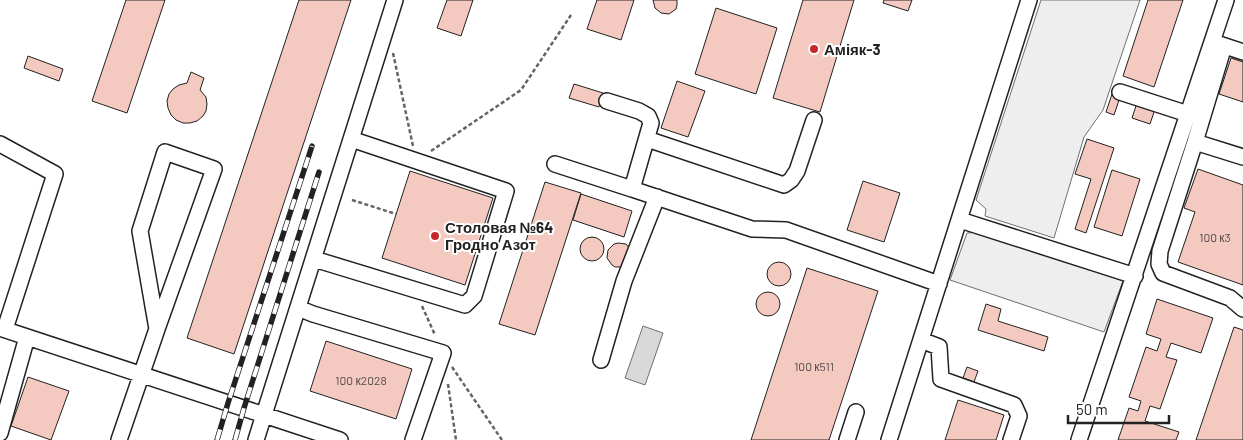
<svg xmlns="http://www.w3.org/2000/svg" width="1243" height="440" font-family="Barlow,sans-serif">
<style>
.green{fill:#eee;stroke:#6f6f6f}
.water{fill:#d9d9d9;stroke:#6f6f6f}
.building{fill:#f3c9c0;stroke:#222}
.lines{fill:none;stroke-linecap:round;stroke-linejoin:round}
.minor-casing{stroke:#222;stroke-width:18}
.path{stroke:#646464;stroke-width:2.5;stroke-dasharray:4 2.5;stroke-linecap:butt}
.minor{stroke:#fff;stroke-width:15}
.rail-casing{stroke:#222;stroke-width:5.5}
.rail{stroke:#fff;stroke-width:4;stroke-dasharray:11;stroke-linecap:butt}
.poi-dot{fill:#c62828;stroke:#fff;stroke-width:2}
.labels{text-anchor:middle;dominant-baseline:central;stroke-width:4;stroke-linejoin:round;paint-order:stroke}
.number-label{font-size:12px;fill:#564c4a}
.poi-label{font-size:15px;font-weight:bold;fill:#222;stroke:#fff;text-anchor:start}
</style>
<rect width="100%" height="100%" fill="#fff"/>
<path class="green" d="M1041,0H1140L1103,110L1084,137L1054,238L985,216L986,209L976,200Z
M979,232L1123,281L1104,332L950,280L967,233Z"/>
<path class="water" d="M643,326L663,333L645,385L625,378Z"/>
<path class="building" d="M126,0H165L127,113L92,101Z
M299,0H351L234,354L187,338Z
M447,0H473L461,36L437,28Z
M597,0H634L621,40L587,29Z
M653,0H677V5L676,9L669,14L661,13L655,8Z
M803,0H854L820,112L773,98Z
M884,0H912L908,11L883,3Z
M1148,0H1183L1154,87L1123,76Z
M716,8L777,28L756,94L695,74Z
M28,56L63,69L59,81L24,68Z
M1231,58L1243,62V102L1219,94Z
M191,72L204,78L200,90L206,97L207,104L206,111L203,116L197,121L190,123H183L176,120L171,115L168,108L167,101L169,94L173,89L179,85L187,83Z
M677,81L705,91L688,137L661,128Z
M574,84L603,93L599,107L569,98Z
M1112,94L1120,97L1114,115L1106,112Z
M1137,103L1155,109L1150,124L1132,118Z
M1087,139L1114,148L1086,233L1075,229L1091,179L1075,174Z
M1198,169L1243,185V285L1178,262L1195,212L1184,208Z
M1112,170L1140,179L1122,236L1094,227Z
M410,171L493,198L465,285L382,258Z
M863,181L900,193L884,242L847,230Z
M545,182L581,193L535,335L499,324Z
M581,194L632,211L624,237L573,220Z
M580 249a12 12 0 1 1 24 0a12 12 0 1 1-24 0Z
M618,243L626,244L631,250L623,267H615L612,265L607,258L608,250L614,244Z
M767 274a12 12 0 1 1 24 0a12 12 0 1 1-24 0Z
M807,268L878,291L829,440H751Z
M756 304a12 12 0 1 1 24 0a12 12 0 1 1-24 0Z
M1157,299L1213,318L1201,353L1171,343L1166,357L1177,360L1160,409L1150,406L1145,421L1179,432L1176,440H1118L1129,408L1138,411L1141,401L1129,397L1146,347L1157,351L1161,339L1146,334Z
M986,304L1001,309L998,321L1048,337L1044,351L978,330Z
M1234,327L1243,330V440H1196Z
M326,341L412,369L396,419L310,391Z
M967,367L978,371L974,382L963,378Z
M28,377L69,391L51,440L11,426Z
M958,400L1004,415L996,440H945Z"/>
<g class="lines">
<defs>
<path id="minor" d="M1216,43L1243,52
M1224,46L1195,142L1243,157
M1120,92L1188,114
M607,101L639,111L648,116L651,123L632,189L752,229L786,230L939,284
M647,139L784,185L791,180L797,171L814,120
M1195,142L1160,251L1159,264L1163,273L1230,298L1243,309
M0,144L55,174L5,329
M555,164L632,189
M960,220L1135,276
M314,259L465,305L474,296L506,191L351,139
M298,308L313,314L443,353L413,440
M0,328L340,440
M921,340L939,347L941,379L1014,405L1019,416L1011,440
M601,360L624,281L657,197
M0,433L27,337
M119,440L157,329L140,231L165,152L214,169L157,329
M256,440L395,0
M847,440L856,412
M889,440L1029,0
M1079,440L1226,0"/>
</defs>
<use href="#minor" class="minor-casing"/>
<path class="path" d="M393,53L413,146
M431,151L521,90L571,15
M352,200L396,214
M422,306L435,335
M452,367L502,440
M448,384L456,440"/>
<use href="#minor" class="minor"/>
<defs>
<path id="rail" d="M217,440L228,403L312,146
M235,440L244,408L319,172"/>
</defs>
<use href="#rail" class="rail-casing"/>
<use href="#rail" class="rail"/>
</g>
<g class="poi-dot">
<circle cx="814" cy="49" r="5"/>
<circle cx="435" cy="236" r="5"/>
</g>
<g class="labels">
<g class="number-label">
<text x="1215" y="237">100 к3</text>
<text x="814" y="366">100 к511</text>
<text x="361" y="380">100 к2028</text>
</g>
<g class="poi-label">
<text x="824" y="49">Аміяк-3</text>
<text x="445" y="227">Столовая №64<tspan x="445" dy="17">Гродно Азот</tspan></text>
</g>
</g>
<path d="M1068 415v8h101v-8" fill="none" stroke="#222222" stroke-width="2.5"/>
<text x="1076" y="415" font-size="15" fill="#222222" stroke="#ffffff" stroke-width="4" paint-order="stroke">50 m</text>
</svg>
